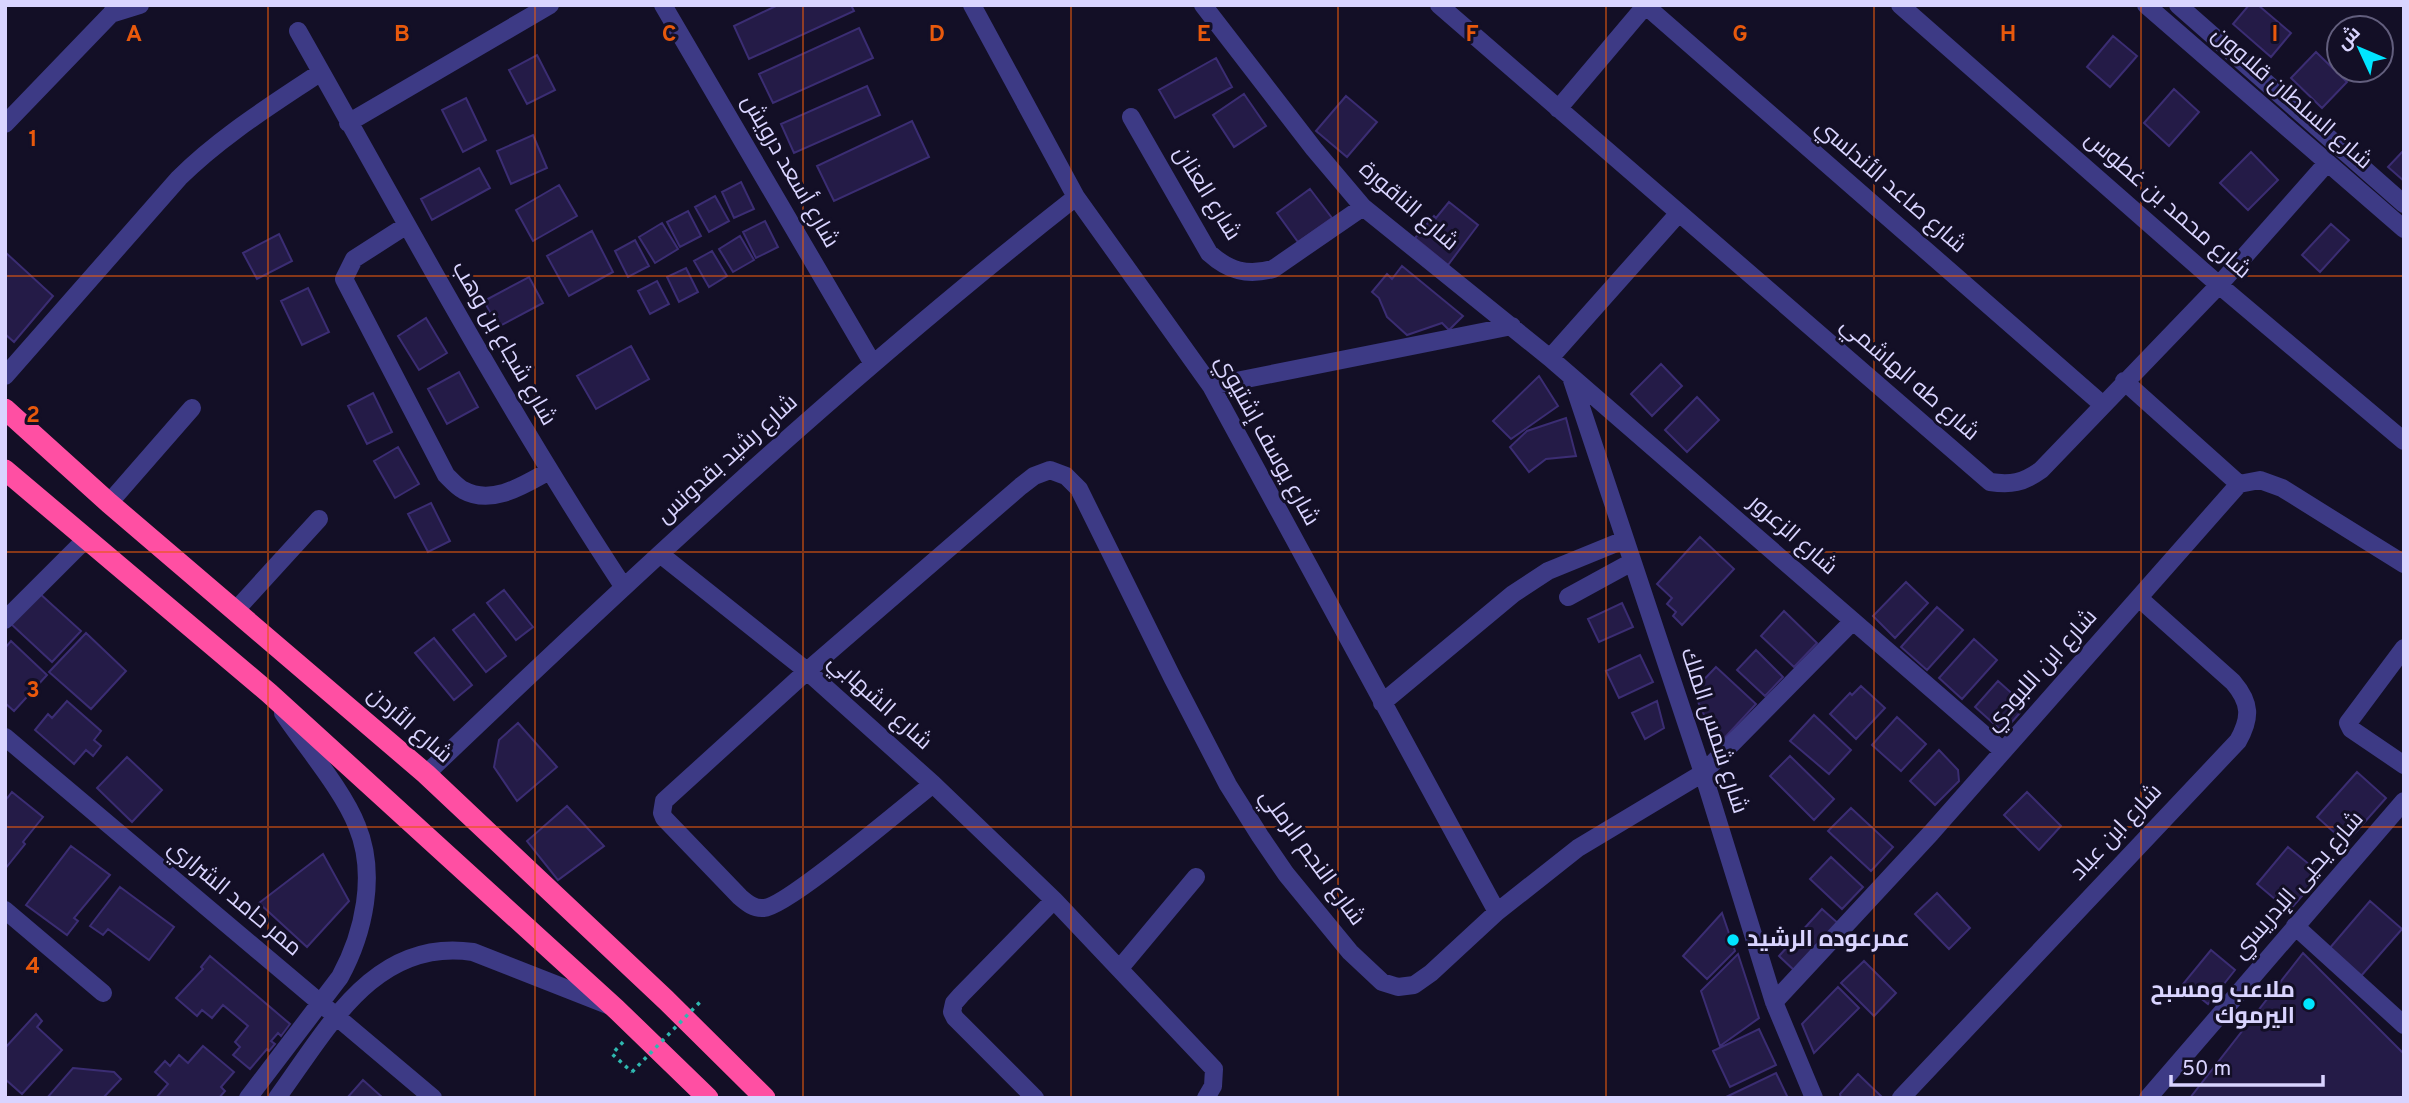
<svg xmlns="http://www.w3.org/2000/svg" width="2409" height="1103" font-family="Overpass,Cairo,sans-serif">
<style>
.building{fill:#241b47;stroke:#3b2d73;stroke-width:2}
.lines{fill:none;stroke-linecap:round;stroke-linejoin:round}
.path{stroke:#2fb8b0;stroke-width:3.5;stroke-dasharray:3.5 5;stroke-linecap:butt}
.minor{stroke:#3d3a85;stroke-width:18}
.highway{stroke:#ff4fa3;stroke-width:21}
.path-bridge{stroke:#2fb8b0;stroke-width:3.5;stroke-dasharray:3.5 5;stroke-linecap:butt}
.grid{fill:none;stroke:#e8590c;stroke-width:2;stroke-opacity:0.55}
.poi-dot{fill:#00e5ff;stroke:#130f26;stroke-width:2.5}
.labels{text-anchor:middle;dominant-baseline:central;stroke-width:6;stroke-linejoin:round;paint-order:stroke}
.street-label{font-size:23px;fill:#d9d4ff;stroke:#130f26}
.poi-label{font-size:23px;font-weight:bold;fill:#d9d4ff;stroke:#130f26;text-anchor:start}
.grid-label{font-size:23px;text-anchor:middle;font-weight:bold;fill:#e8590c;stroke:#130f26;stroke-width:6;stroke-linejoin:round;paint-order:stroke}
</style>
<rect width="100%" height="100%" fill="#130f26"/>
<path class="building" d="M778,5H851L854,11L749,59L734,26Z
M2249,5H2258L2291,33L2271,57L2233,24Z
M859,28L873,58L773,103L759,74Z
M2113,36L2137,56L2110,87L2087,67Z
M2316,52L2347,82L2322,108L2291,78Z
M537,55L555,90L527,104L509,70Z
M1216,58L1232,87L1175,118L1159,90Z
M867,86L880,115L794,153L781,124Z
M2174,89L2199,112L2169,146L2144,123Z
M1244,94L1266,126L1234,147L1213,115Z
M1346,96L1377,122L1347,157L1316,131Z
M466,98L486,140L463,152L442,110Z
M912,121L929,157L834,201L817,166Z
M533,135L547,168L511,184L497,151Z
M2404,150V181L2388,167Z
M2251,152L2278,180L2248,210L2220,183Z
M479,168L490,188L432,220L421,199Z
M741,182L754,209L734,218L722,192Z
M559,185L577,216L533,241L516,210Z
M1310,189L1332,218L1298,242L1277,213Z
M715,196L729,221L709,232L695,207Z
M1449,202L1478,225L1448,265L1415,238L1434,216L1436,218Z
M688,211L701,236L680,247L667,222Z
M765,221L778,247L756,258L743,232Z
M662,223L678,249L655,263L639,237Z
M2331,224L2349,240L2320,272L2302,255Z
M592,231L613,272L569,296L547,256Z
M279,234L292,261L257,279L243,253Z
M740,236L754,260L733,272L719,249Z
M635,240L649,266L628,277L615,251Z
M712,251L727,276L709,287L694,261Z
M5,252L53,296L14,342L5,334Z
M1402,266L1463,316L1449,330L1442,323L1407,335L1387,317L1379,298L1372,292L1387,274L1392,279Z
M686,268L698,292L679,302L667,277Z
M529,277L543,303L498,327L484,301Z
M657,281L669,304L650,314L638,291Z
M308,288L329,332L302,345L281,301Z
M426,318L447,353L419,370L398,336Z
M631,346L649,379L596,409L577,376Z
M1661,364L1682,386L1652,416L1631,394Z
M459,372L478,407L447,424L428,389Z
M1539,376L1558,406L1511,439L1493,421Z
M373,393L392,432L367,444L348,406Z
M1697,397L1719,420L1687,452L1665,430Z
M1566,418L1576,456L1546,459L1529,472L1510,447L1527,431Z
M398,447L419,484L395,498L374,461Z
M431,503L450,541L428,552L408,514Z
M1700,537L1734,569L1682,625L1673,616L1676,612L1667,604L1672,598L1657,584Z
M1906,582L1928,603L1895,638L1873,616Z
M504,590L533,627L516,640L487,603Z
M38,592L81,631L52,662L10,623Z
M1622,603L1633,627L1599,642L1588,619Z
M1937,607L1963,630L1927,670L1901,647Z
M1784,611L1817,643L1794,667L1761,636Z
M474,614L506,656L486,672L453,630Z
M86,633L126,671L91,709L49,672Z
M434,638L472,685L454,700L415,653Z
M1974,639L1997,660L1962,699L1939,678Z
M11,641L47,675L14,711L5,703V648Z
M1756,650L1783,677L1765,696L1737,670Z
M1640,655L1653,682L1619,698L1606,671Z
M1716,667L1756,704L1718,745L1693,691Z
M1998,681L2026,706L2003,732L1975,707Z
M1861,686L1885,708L1856,739L1830,714L1850,693L1852,695Z
M67,701L101,731L94,740L101,746L93,756L86,750L74,764L35,730L48,714L52,718Z
M1657,701L1664,728L1645,739L1632,713Z
M1814,715L1851,750L1829,774L1790,741Z
M1897,717L1926,744L1901,771L1872,745Z
M518,723L557,767L517,801L494,767L499,740Z
M1939,750L1958,770L1959,781L1935,805L1910,781Z
M1790,756L1834,799L1814,820L1770,776Z
M127,757L162,790L132,822L97,788Z
M2357,772L2386,798L2346,843L2317,817Z
M12,792L43,817L23,842L25,844L5,869V801Z
M2027,792L2061,826L2039,850L2004,815Z
M567,806L604,846L558,880L527,841Z
M1851,808L1893,847L1871,871L1828,831Z
M71,846L110,875L74,918L78,921L67,935L26,905Z
M2288,847L2321,874L2289,911L2257,884Z
M323,854L349,901L307,947L259,903Z
M1831,857L1863,887L1842,909L1810,879Z
M120,887L174,927L149,960L108,929L103,935L90,926Z
M1937,893L1970,928L1949,949L1915,914Z
M2370,901L2402,929L2361,976L2329,949Z
M1822,909L1840,925L1796,972L1779,956Z
M1722,913L1735,951L1707,979L1683,956Z
M2211,950L2235,970L2208,1004L2183,984Z
M2303,953L2404,1054V1098H2190Z
M1738,954L1759,1018L1720,1046L1701,991Z
M210,956L290,1024L281,1036L278,1033L271,1041L275,1044L269,1051L267,1049L250,1069L233,1055L240,1047L235,1042L248,1026L223,1005L212,1018L202,1010L197,1016L176,998L203,969L201,967Z
M1864,961L1896,993L1874,1016L1841,983Z
M1838,987L1859,1008L1814,1053L1802,1024Z
M36,1014L42,1021L37,1027L62,1050L22,1094L5,1079V1048Z
M1759,1029L1776,1065L1730,1087L1713,1051Z
M203,1046L234,1072L221,1087L225,1091L219,1098H156L168,1084L155,1072L165,1061L170,1066L179,1055L188,1063Z
M73,1068L114,1072L121,1079L103,1098H47Z
M1776,1073L1788,1098H1724Z
M1858,1074L1883,1098H1841L1840,1094Z
M363,1080L383,1098H347Z"/>
<g class="lines">
<path class="path" d="M623,1042L612,1054L632,1072"/>
<path class="minor" d="M663,5L873,364
M972,5L1076,197L1211,386L1497,912
M1203,5L1314,149L1363,207L1550,358L2003,751
M1439,5L1990,482C2011,485 2023,483 2041,470L2219,285L2327,163
M1900,5L2219,285L2404,441
M2146,5L2404,229
M2178,5L2404,204
M1646,6L2103,405
M111,14L140,5
M298,31C404,218 505,407 623,586
M1558,109L1646,5
M1131,117L1209,253C1229,271 1247,276 1273,269L1363,207
M348,123L550,5
M5,124L111,14L117,5
M407,225L354,259L344,279L446,475C451,480 457,487 463,490C492,506 524,485 549,471
M1550,358L1678,214
M5,376L179,178C221,136 272,105 321,72
M1571,377L1703,773L1774,1002L1814,1098
M2124,381L2239,484
M1211,386L1512,326
M2239,484L2260,480L2282,488L2404,564
M109,503L192,408
M660,554L807,671L933,784L1054,900L1214,1069L1213,1086L1206,1098
M1568,597L1632,562
M235,611L319,519
M5,620L87,538
M2404,648L2348,723L2351,729L2404,765
M1382,703L1513,594L1548,571L1624,540
M5,737L433,1098
M426,774C635,574 848,376 1076,197
M933,784C907,804 787,907 764,908C754,909 747,903 740,897L664,818L662,813L664,801L807,671L1021,486L1034,476L1050,470L1066,476L1079,489L1173,679L1228,785L1260,836L1286,874L1350,952L1382,982L1398,987L1414,985L1431,973L1497,912L1578,848L1703,773L1853,621
M5,910L103,993
M2295,926L2404,1025
M1120,968L1196,877
M1774,1002L1931,833L2239,484
M248,1098L340,977C364,933 377,874 357,826C343,790 305,746 283,713
M277,1098C327,1030 374,937 473,952L608,1005
M1035,1098L955,1018L952,1012L954,1003L961,995L1054,900
M1901,1098L2238,741C2251,718 2251,703 2233,682L2140,599
M2148,1098L2404,801"/>
<path class="highway" d="M5,409L109,503L426,774L666,1000L765,1098
M5,470L269,693L616,1009L708,1098"/>
<path class="path-bridge" d="M632,1072L700,1002"/>
</g>
<path class="grid" d="M268,5V1098M535,5V1098M803,5V1098M1071,5V1098M1338,5V1098M1606,5V1098M1874,5V1098M2141,5V1098M5,276H2404M5,552H2404M5,827H2404"/>
<g class="poi-dot">
<circle cx="1733" cy="940" r="7"/>
<circle cx="2309" cy="1004" r="7"/>
</g>
<g class="labels">
<g class="street-label">
<text transform="translate(2291 99) rotate(41)">شارع السلطان قلاوون</text>
<text transform="translate(789 172) rotate(60)">شارع أسعد درويش</text>
<text transform="translate(1890 187) rotate(41)">شارع صاعد الأندلسي</text>
<text transform="translate(1206 194) rotate(58)">شارع العنان</text>
<text transform="translate(2167 206) rotate(41)">شارع محمد بن غطوس</text>
<text transform="translate(1408 207) rotate(41)">شارع الناقورة</text>
<text transform="translate(503 344) rotate(60)">شارع شجاع بن وهب</text>
<text transform="translate(1909 380) rotate(41)">شارع طه الهاشمي</text>
<text transform="translate(1266 441) rotate(61)">شارع يوسف إشتيوي</text>
<text transform="translate(728 460) rotate(-42)">شارع رشيد بقدونس</text>
<text transform="translate(1792 536) rotate(41)">شارع الزعرور</text>
<text transform="translate(2042 671) rotate(-48)">شارع ابن اللبودي</text>
<text transform="translate(879 703) rotate(42)">شارع الشهابي</text>
<text transform="translate(409 726) rotate(41)">شارع الأردن</text>
<text transform="translate(1713 731) rotate(72)">شارع شمس الملك</text>
<text transform="translate(2117 833) rotate(-47)">شارع ابن عباد</text>
<text transform="translate(1311 858) rotate(54)">شارع النجم الرملي</text>
<text transform="translate(2299 886) rotate(-49)">شارع يحيى الإدريسي</text>
<text transform="translate(234 899) rotate(40)">ممر حامد الشراري</text>
</g>
<g class="poi-label">
<text x="1747" y="940">عمرعوده الرشيد</text>
<text x="2295" y="991" text-anchor="end">ملاعب ومسبح<tspan x="2295" dy="26">اليرموك</tspan></text>
</g>
</g>
<g class="grid-label">
<text x="134" y="41">A</text>
<text x="402" y="41">B</text>
<text x="669" y="41">C</text>
<text x="937" y="41">D</text>
<text x="1204" y="41">E</text>
<text x="1472" y="41">F</text>
<text x="1740" y="41">G</text>
<text x="2008" y="41">H</text>
<text x="2275" y="41">I</text>
<text x="33" y="146">1</text>
<text x="33" y="422">2</text>
<text x="33" y="697">3</text>
<text x="33" y="973">4</text>
</g>
<rect width="2409" height="1103" fill="none" stroke="#d9d4ff" stroke-width="14"/>
<g transform="translate(2360 49) rotate(314)"><circle r="33" fill="#130f26" stroke="#625e7d" stroke-width="2"/>
<path d="M0-5L12 26L0 18L-12 26Z" fill="#00e5ff"/>
<text y="-10" font-size="19" font-weight="bold" text-anchor="middle" fill="#d9d4ff">ش</text>
</g>
<path d="M2171 1075v10h152v-10" fill="none" stroke="#d9d4ff" stroke-width="3.5"/>
<text x="2182" y="1075" font-size="21" fill="#d9d4ff" stroke="#130f26" stroke-width="5" paint-order="stroke">50 m</text>
</svg>
